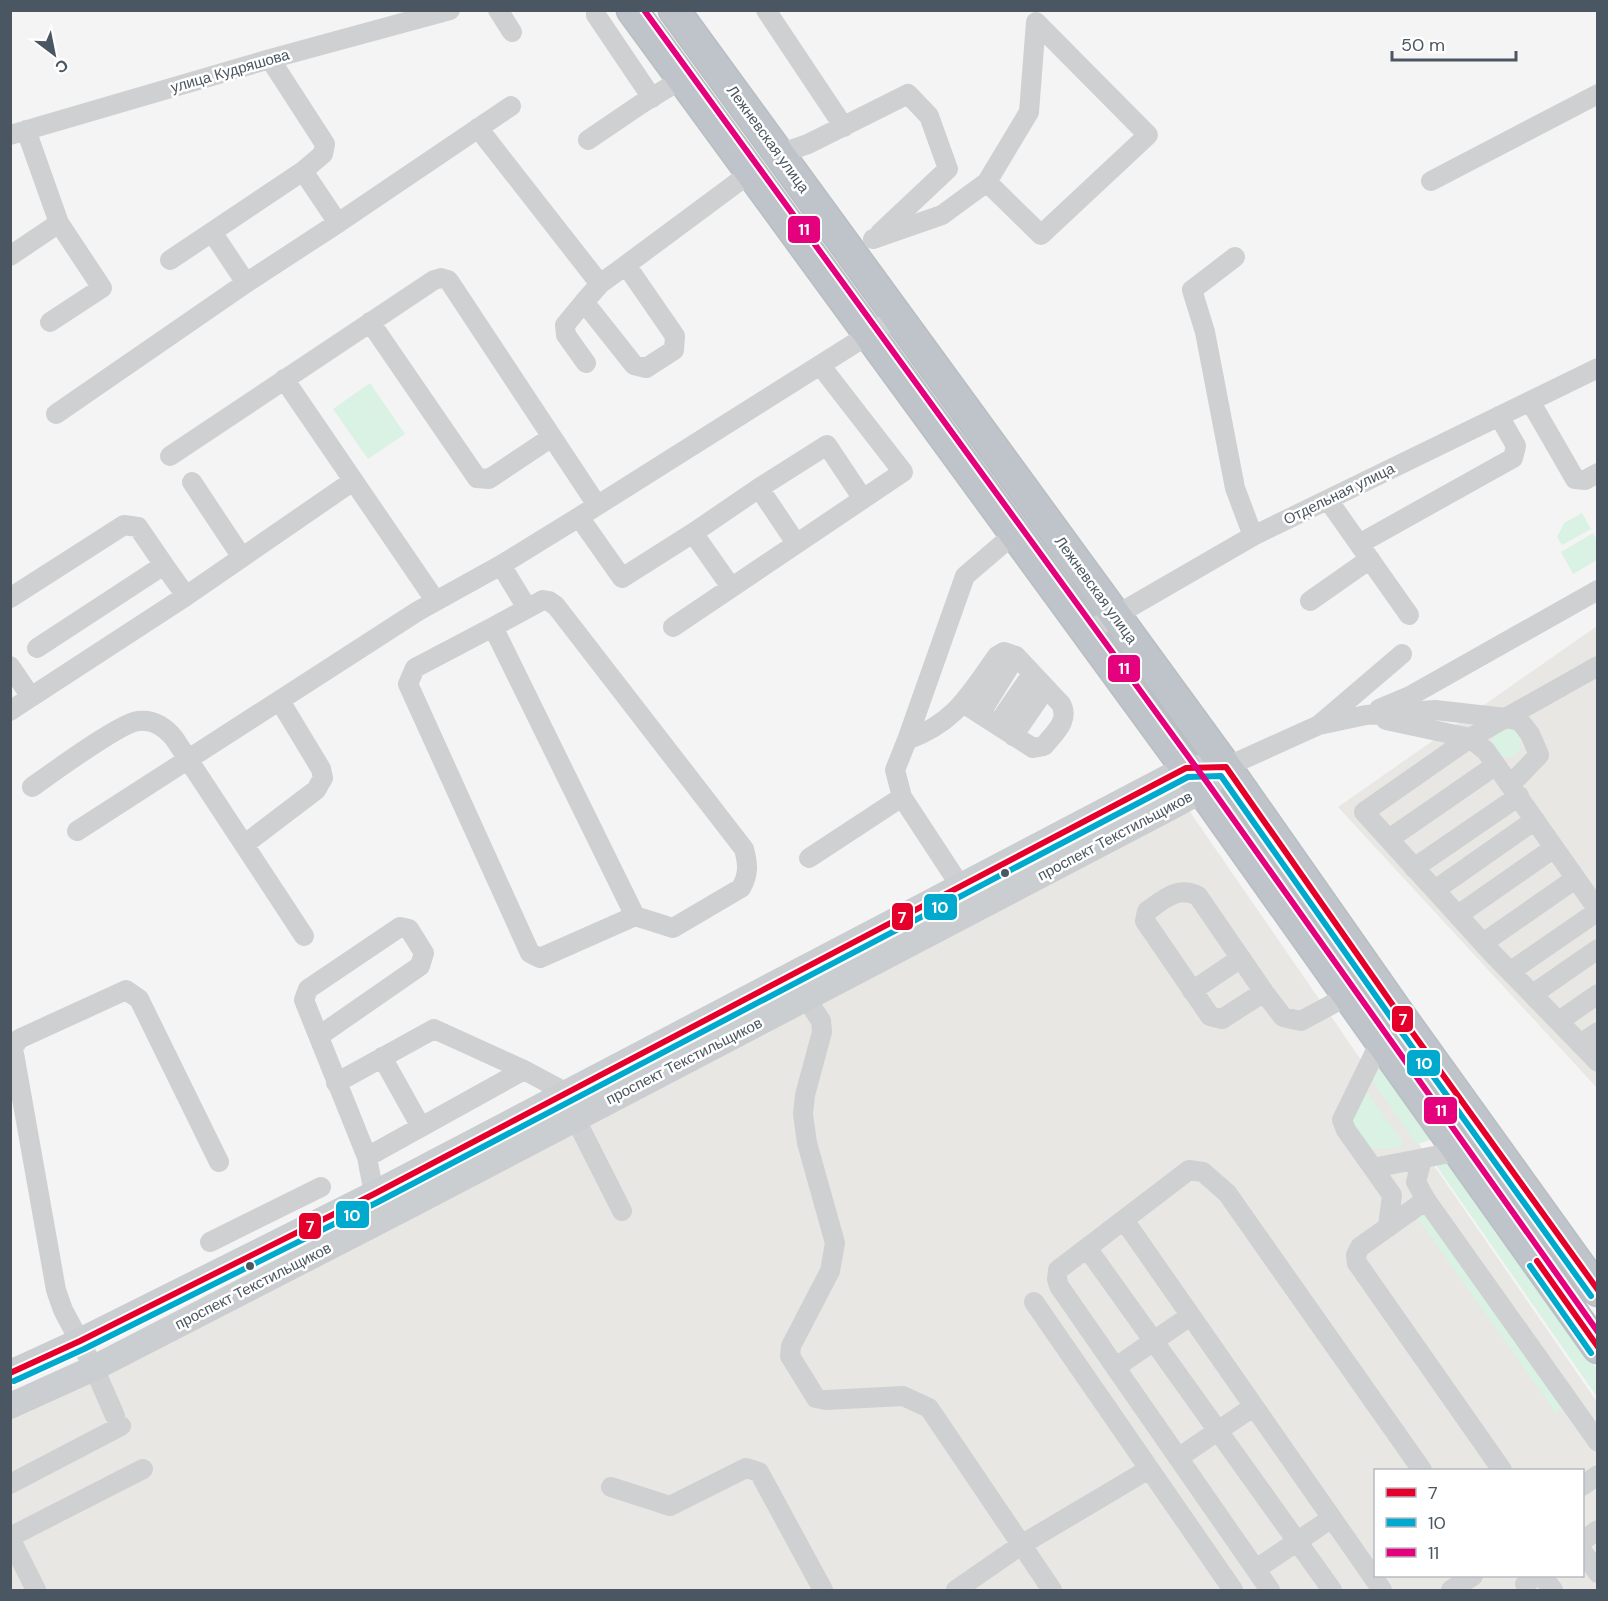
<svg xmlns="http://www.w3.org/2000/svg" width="1608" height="1601" font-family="'DM Sans',sans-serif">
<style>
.commercial{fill:#e8e7e3;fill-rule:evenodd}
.green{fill:#d9f2e3}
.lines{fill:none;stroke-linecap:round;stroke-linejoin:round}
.highway-casing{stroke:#b9bec3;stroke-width:33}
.minor{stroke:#ced0d2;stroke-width:20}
.major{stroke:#caced1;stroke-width:26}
.highway{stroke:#bec4c9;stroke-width:30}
.bus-1-casing{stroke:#fff;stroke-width:10}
.bus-2-casing{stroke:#fff;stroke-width:10}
.bus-3-casing{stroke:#fff;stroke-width:10}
.bus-1{stroke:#e4002b;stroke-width:6}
.bus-2{stroke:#00a9ce;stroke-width:6}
.bus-3{stroke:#e5007d;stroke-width:6}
.bus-dot{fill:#4a5661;stroke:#fff;stroke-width:2}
.labels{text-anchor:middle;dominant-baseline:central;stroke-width:5;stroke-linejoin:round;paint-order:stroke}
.street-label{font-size:15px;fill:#4a5661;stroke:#fff}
.line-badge{stroke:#fff;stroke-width:2}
.badge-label{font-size:16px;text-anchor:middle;font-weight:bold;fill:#fff}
</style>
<rect width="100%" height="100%" fill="#f4f4f4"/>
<path class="commercial" d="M1597,626V1088L1338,807Z
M1188,809L1597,1402V1590H11V1405ZM1376,1470H1582V1576H1376Z"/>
<path class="green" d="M370,383L405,434L368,459L333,409Z
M1582,513L1591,529L1562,545L1557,537L1564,523Z
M1593,533L1597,540V560L1573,574L1561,552Z
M1493 743a14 14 0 1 1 28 0a14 14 0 1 1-28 0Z
M1374,1058L1433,1139L1418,1144L1415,1142L1367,1073Z
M1364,1088L1402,1141V1145L1398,1148H1370L1345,1120Z
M1431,1158L1452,1161L1597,1369V1397Z
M1423,1212L1563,1408L1556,1413L1417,1217Z"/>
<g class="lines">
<defs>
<path id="highway" d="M632,10L1202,790L1598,1348
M674,10L1226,767L1399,1014L1598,1291"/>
</defs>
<use href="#highway" class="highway-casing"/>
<path class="minor" d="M498,10L512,32
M596,10V15L652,98
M766,10L844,127
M270,59L325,144L323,154L303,171L338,223L511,106
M478,128L600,284
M10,135L270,59L450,10
M588,140L641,104L682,79
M779,154L808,144L908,94L929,116L948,169L880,233
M1431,181L1598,94
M212,232L246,283
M873,239L942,215L987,182L1041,235L1148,135L1036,22L1029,112L987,182
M10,256L59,223L26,130
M1235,257L1192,290L1205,332L1235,488L1253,536
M170,260L303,171
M626,265L600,284L584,302L634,365L646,368L674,350L675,336L626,265L750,173
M584,302L565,325L566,335L586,363
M50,322L102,288L59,223
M370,322L477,478L489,479L552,437
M284,379L435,600
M1530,401L1575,479L1585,480L1598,473
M56,414L246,283L338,223
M170,456L434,280L441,278L448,280L451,284L597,505
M192,482L241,556
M1328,500L1359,544L1513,458L1516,446L1499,416
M579,517L622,578L693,533
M796,543L759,488L827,445L863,499
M1359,544L1409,615
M501,565L527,608
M731,587L693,533L759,488
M10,598L124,525L138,527L164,565
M543,600L549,601L556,606L744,849C748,864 749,874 741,888L673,928L635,916L493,627Z
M1310,601L1370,559
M493,627L415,668L408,684L530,953L540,958L635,916
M673,627L903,472L820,365
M1087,632L1253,536L1598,368
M37,648L164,565L186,596
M10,666L31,697L10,711
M1598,666L1470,738L1364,812L1492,953L1598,1062
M31,697L186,596L353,481
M1379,709L1410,696L1598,590
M980,714L1016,656
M1386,720L1470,738L1486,751L1598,910
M1320,724L1402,654
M997,725L1032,674
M1013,736L1046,688
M907,740C955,723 969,695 997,656L1004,652L1016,656L1061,704C1070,721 1054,733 1044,746L1033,748L963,703
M1226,767L1319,725L1366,715L1435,710L1506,718L1520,721L1530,734L1539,755L1510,785
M32,787C52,773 120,723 138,721C154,719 165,727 174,738L304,936
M77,831L418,611L501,565L579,517L898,316
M1389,839L1496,765
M245,844L316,790L323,778L321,769L280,701
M809,858L902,797
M1414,868L1519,796
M961,887L902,797L895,770L907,740L965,576L1014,534
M1435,890L1535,820
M1458,915L1554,848
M1483,943L1575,879
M1511,971L1598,911
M1192,991L1241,958
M1264,992L1222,1019L1210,1016L1145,921L1147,911C1163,900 1178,885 1198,896L1264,992L1283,1017L1301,1021L1349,995
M1533,994L1598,949
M806,998L821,1021L822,1032L805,1095L803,1114L807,1143L835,1243L830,1271L791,1346L790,1356L816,1398L826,1400L903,1396L929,1408L1052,1590
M1559,1021L1598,994
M319,1036L420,966L424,953L409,929L400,927L308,989L304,1000L367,1157
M1381,1040L1342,1120L1346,1130L1373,1168L1460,1151
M1580,1044L1598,1032
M382,1057L421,1127
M336,1083L434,1029L524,1070
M575,1118L622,1211
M1422,1159L1416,1182L1426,1200L1598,1442
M1373,1168L1392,1195L1388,1227
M374,1194L367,1157L524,1070L567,1093
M1426,1200L1360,1247L1356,1255L1357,1263L1502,1470
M1124,1220L1382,1590
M210,1242L321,1187
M1087,1248L1332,1590
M1034,1302L1233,1590
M1116,1367L1190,1316
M115,1416L94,1368L63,1310L56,1290L13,1048L19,1039L126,990L139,999L219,1162
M1178,1458L1253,1407
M10,1484L121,1426
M1582,1486L1598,1475
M611,1487L670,1506L746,1468L759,1472L823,1590
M10,1537L143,1469
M10,1538L36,1590
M1582,1541L1598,1530
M1582,1551L1598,1573
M1256,1569L1332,1518
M1542,1576L1553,1590
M1525,1584L1536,1576
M956,1590L1021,1545L1149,1469
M1270,1590L1059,1286L1057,1279L1058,1270L1189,1170L1203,1172L1227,1193L1422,1470
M1451,1590L1473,1576"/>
<path class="major" d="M10,1373L80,1341L374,1194L1186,768H1205
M10,1406L94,1368L405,1208L1171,807L1202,790L1226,767"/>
<use href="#highway" class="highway"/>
<defs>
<path id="bus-1" d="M1537,1261L1598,1347
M10,1373L80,1341L374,1194L1186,768L1226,767L1399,1014L1598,1290"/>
<path id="bus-2" d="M1530,1266L1591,1353
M14,1381L84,1349L378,1202L1188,777L1221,776L1392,1019L1591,1296"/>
<path id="bus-3" d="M644,10L1209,785L1598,1332"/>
</defs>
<use href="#bus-1" class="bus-1-casing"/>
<use href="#bus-2" class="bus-2-casing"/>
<use href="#bus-3" class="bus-3-casing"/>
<use href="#bus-1" class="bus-1"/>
<use href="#bus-2" class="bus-2"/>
<use href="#bus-3" class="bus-3"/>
</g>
<g class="bus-dot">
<circle cx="1005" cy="873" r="5"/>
<circle cx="250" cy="1266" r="5"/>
</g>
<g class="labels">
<g class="street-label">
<text transform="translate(230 71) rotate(-16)">улица Кудряшова</text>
<text transform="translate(768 139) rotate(54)">Лежневская улица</text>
<text transform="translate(1339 494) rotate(-26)">Отдельная улица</text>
<text transform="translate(1096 590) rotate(54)">Лежневская улица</text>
<text transform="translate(1115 836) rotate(-28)">проспект Текстильщиков</text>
<text transform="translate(684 1061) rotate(-27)">проспект Текстильщиков</text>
<text transform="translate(253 1286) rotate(-27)">проспект Текстильщиков</text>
</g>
</g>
<g class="line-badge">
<rect x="787" y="215" width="34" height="29" rx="6" fill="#e5007d"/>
<rect x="1107" y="654" width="34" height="29" rx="6" fill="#e5007d"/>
<rect x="923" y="893" width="35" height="28" rx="6" fill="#00a9ce"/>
<rect x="891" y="902" width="23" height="29" rx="6" fill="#e4002b"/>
<rect x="1391" y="1005" width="23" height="28" rx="6" fill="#e4002b"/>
<rect x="1406" y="1049" width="35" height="28" rx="6" fill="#00a9ce"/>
<rect x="1423" y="1096" width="35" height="29" rx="6" fill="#e5007d"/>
<rect x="335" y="1200" width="35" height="29" rx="6" fill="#00a9ce"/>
<rect x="298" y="1212" width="24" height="28" rx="6" fill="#e4002b"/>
</g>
<g class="badge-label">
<text x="804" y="235">11</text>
<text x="1124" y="674">11</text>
<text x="940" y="913">10</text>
<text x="902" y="923">7</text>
<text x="1403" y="1025">7</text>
<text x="1424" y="1069">10</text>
<text x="1441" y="1116">11</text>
<text x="352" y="1221">10</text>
<text x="310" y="1232">7</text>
</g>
<rect width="1608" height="1601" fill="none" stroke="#4a5661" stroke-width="24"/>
<rect x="1374" y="1469" width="210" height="108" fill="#ffffff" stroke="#b7bbc0" stroke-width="1.5"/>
<rect x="1386" y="1488" width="30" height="9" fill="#e4002b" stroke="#b7bbc0" stroke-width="1.5"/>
<text x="1428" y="1499" font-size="18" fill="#4a5661">7</text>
<rect x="1386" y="1518" width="30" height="9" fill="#00a9ce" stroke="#b7bbc0" stroke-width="1.5"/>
<text x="1428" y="1529" font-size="18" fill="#4a5661">10</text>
<rect x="1386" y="1548" width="30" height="9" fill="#e5007d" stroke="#b7bbc0" stroke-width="1.5"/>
<text x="1428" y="1559" font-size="18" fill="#4a5661">11</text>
<g transform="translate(54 54) rotate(148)" stroke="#ffffff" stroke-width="4.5" paint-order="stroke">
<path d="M0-4.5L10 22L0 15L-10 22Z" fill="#4a5661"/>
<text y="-9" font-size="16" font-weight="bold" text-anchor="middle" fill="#4a5661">С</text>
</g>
<path d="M1392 51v9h124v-9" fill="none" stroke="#4a5661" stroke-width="3"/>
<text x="1401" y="51" font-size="18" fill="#4a5661" stroke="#ffffff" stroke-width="4.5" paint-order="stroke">50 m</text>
</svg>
